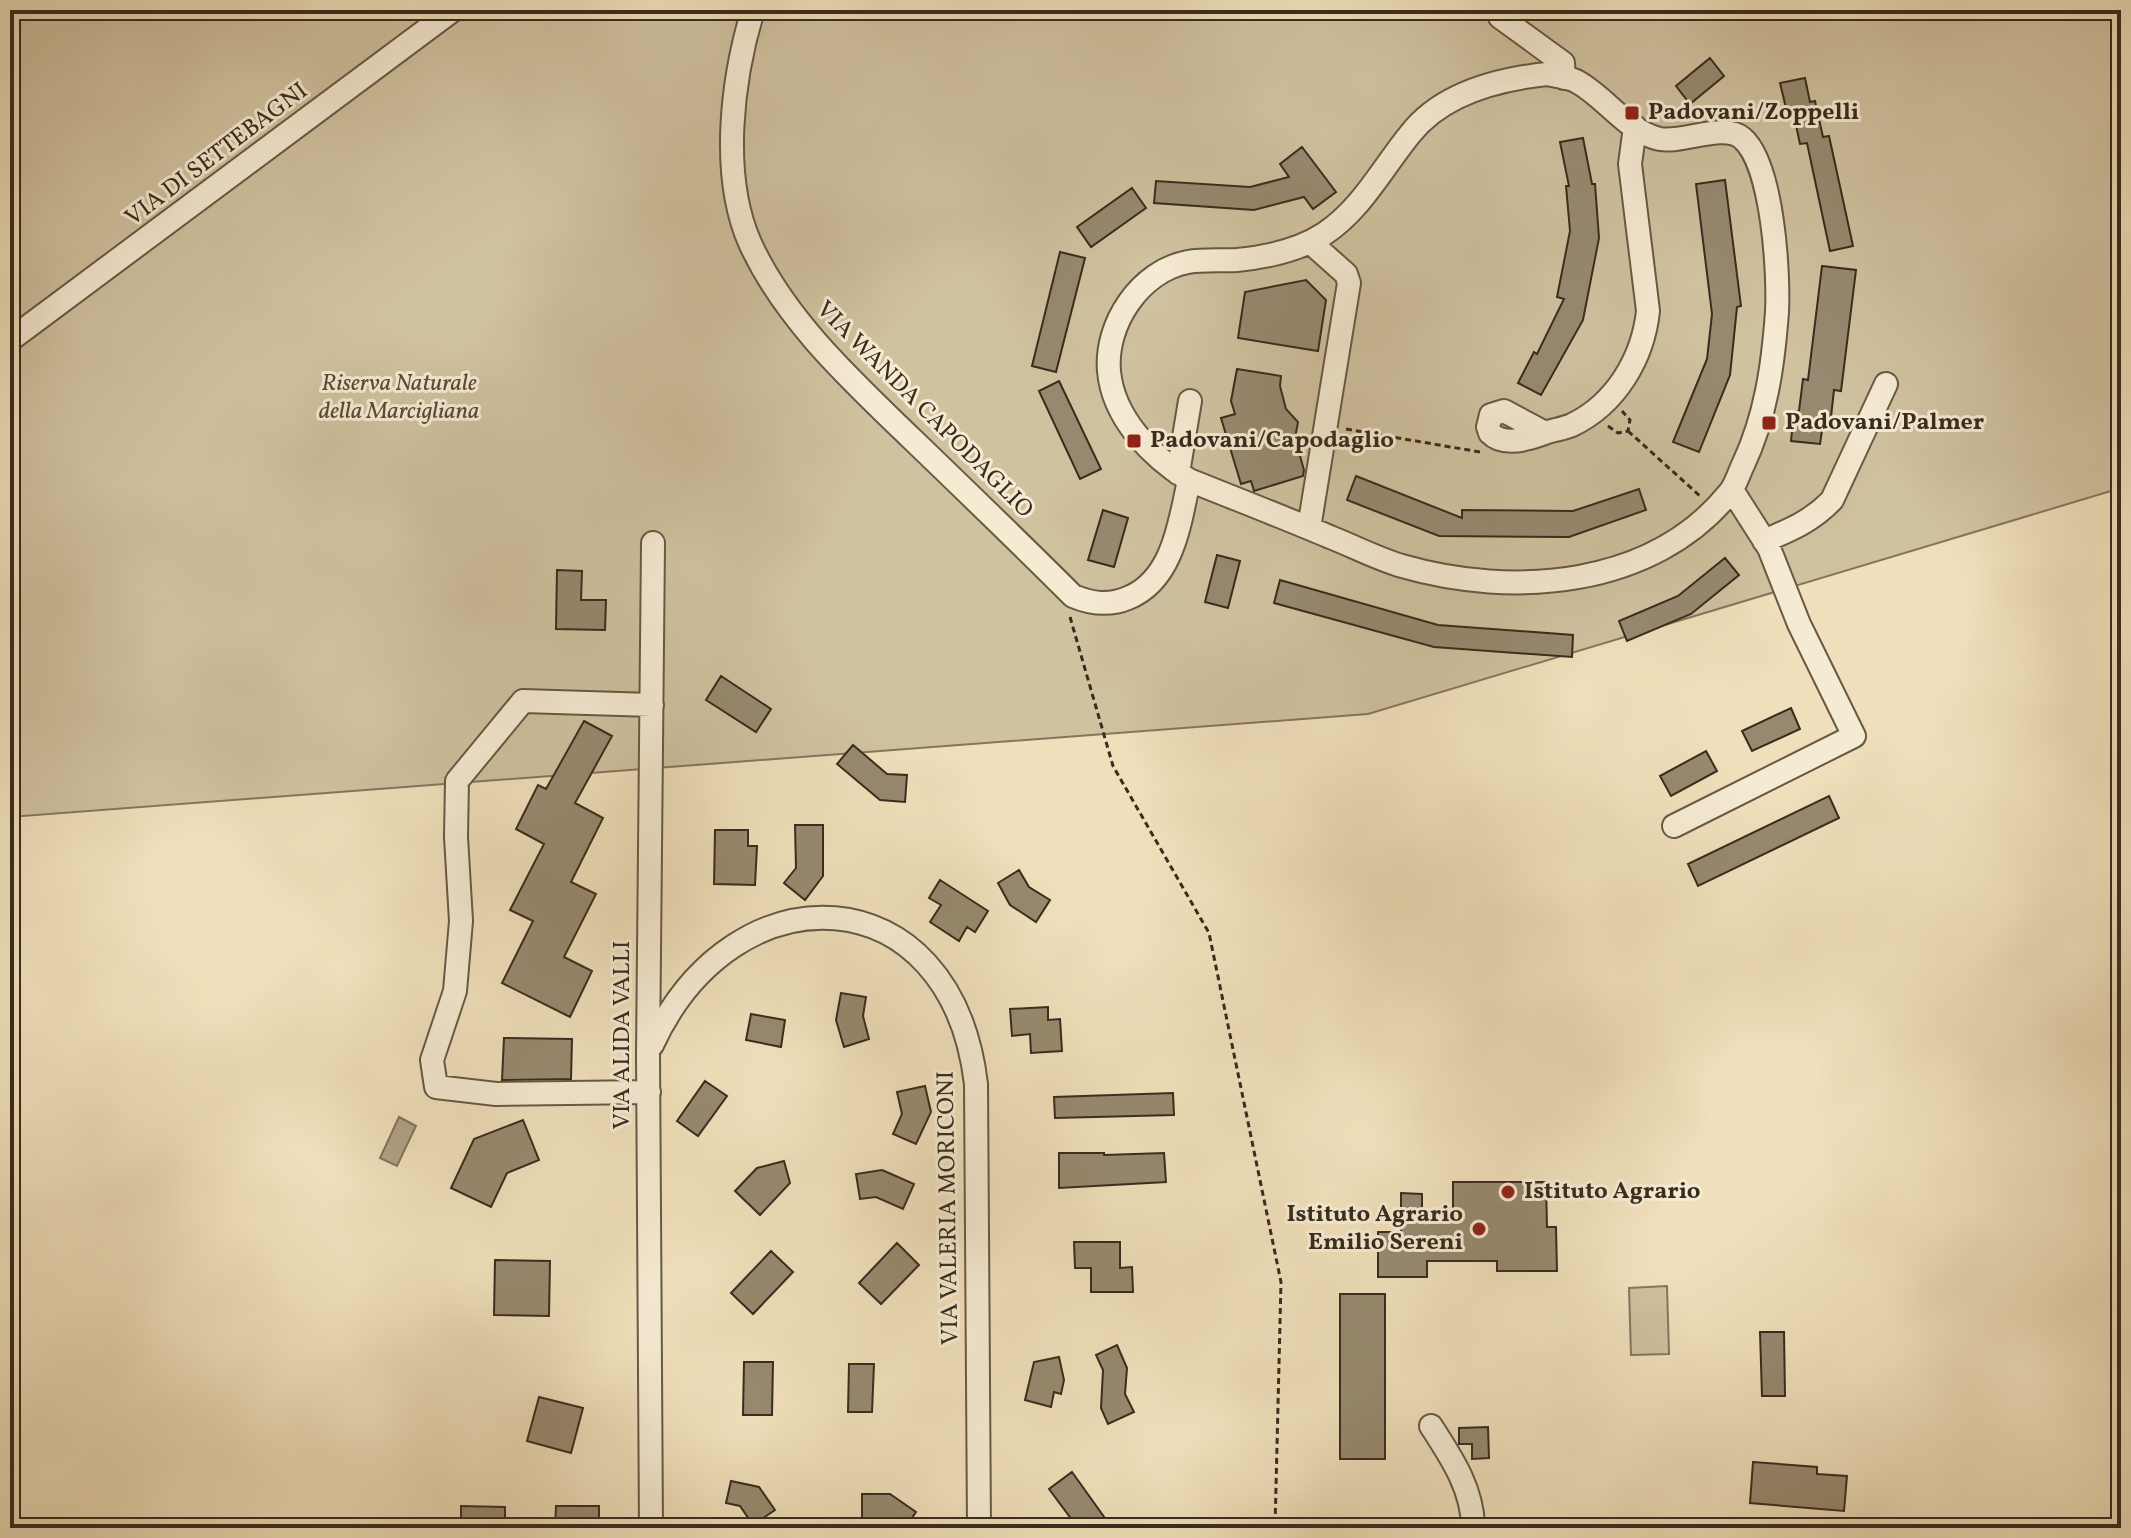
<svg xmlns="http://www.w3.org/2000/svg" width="2131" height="1538" font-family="Vollkorn,serif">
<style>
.green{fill:#d0c19f;stroke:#84765e;stroke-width:2}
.water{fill:#b1a285;stroke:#81735c;stroke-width:2}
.building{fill:#97896f;stroke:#382c1e;stroke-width:2}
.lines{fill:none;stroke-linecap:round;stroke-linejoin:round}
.minor-casing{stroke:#665945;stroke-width:26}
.path{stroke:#382c1e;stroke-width:3;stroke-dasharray:6 4;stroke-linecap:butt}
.minor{stroke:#f5ead2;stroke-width:22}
.poi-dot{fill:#8f2418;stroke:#f5ead2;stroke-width:3}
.labels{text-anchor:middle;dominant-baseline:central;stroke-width:6;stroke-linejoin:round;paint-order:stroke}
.poi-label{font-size:24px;font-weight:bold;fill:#382c1e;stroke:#f5ead2;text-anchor:start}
.street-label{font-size:24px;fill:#382c1e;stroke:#f5ead2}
.park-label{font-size:24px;font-style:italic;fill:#564a38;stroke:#f5ead2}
</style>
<rect width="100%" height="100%" fill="#efdfba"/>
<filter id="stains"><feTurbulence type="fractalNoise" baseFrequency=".0025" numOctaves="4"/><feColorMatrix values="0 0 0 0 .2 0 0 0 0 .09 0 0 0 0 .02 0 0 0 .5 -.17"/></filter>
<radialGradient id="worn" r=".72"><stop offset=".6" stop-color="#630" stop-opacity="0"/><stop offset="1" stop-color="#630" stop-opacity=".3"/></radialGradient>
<path class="green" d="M10,10H2121V488L1368,714L10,817Z
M1667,1286L1669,1354L1631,1355L1629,1288Z"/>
<path class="water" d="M399,1117L416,1126L397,1166L380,1158Z"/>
<path class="building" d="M1710,58L1724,76L1690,104L1676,86Z
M1805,78L1810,102L1815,101L1823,137L1829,136L1853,246L1830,251L1807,143L1800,144L1793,111L1787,112L1780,83Z
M1583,138L1592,184H1595L1599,238L1583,320L1541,395L1518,383L1534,352L1537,354L1564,299L1557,297L1570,231L1566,186H1569L1560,142Z
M1302,147L1336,192L1313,209L1304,197L1254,210L1154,203L1156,181L1250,187L1289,177L1280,164Z
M1725,180L1741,306L1737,307L1730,375L1699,452L1673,442L1707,359L1712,314L1696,184Z
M1132,188L1146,208L1091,247L1077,227Z
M1060,252L1085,258L1056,372L1032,366Z
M1822,266L1856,270L1841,391L1834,390L1831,417H1824L1820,444L1791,441L1794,411H1799L1803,379L1808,380Z
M1306,280L1326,300L1318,351L1238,338L1245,292Z
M1237,369L1281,376L1280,386L1286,409L1298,422L1295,438L1304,470L1303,476L1254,491L1251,481L1241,484L1221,418L1235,414L1231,401Z
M1059,381L1101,469L1080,479L1039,391Z
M1356,476L1462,518V510L1573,511L1639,489L1646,510L1569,537L1439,536L1347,500Z
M1103,510L1128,518L1114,567L1088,560Z
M1217,555L1240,561L1228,608L1205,602Z
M1725,558L1739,575L1691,614L1627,641L1619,621L1678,596Z
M557,570L582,571L581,600H606L605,630L556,629Z
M1280,580L1438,625L1573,635L1572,657L1434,647L1274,603Z
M721,676L771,709L756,732L706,700Z
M1791,708L1800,729L1752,751L1742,731Z
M584,721L612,736L575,803L603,818L571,882L596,894L564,957L592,971L570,1017L502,983L533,921L510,910L544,844L516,829L538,785L546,789Z
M853,745L887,774L907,775L905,802L880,800L837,764Z
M1706,751L1717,771L1671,796L1660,776Z
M1829,796L1839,818L1698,886L1688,864Z
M795,825H823V876L805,900L784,883L796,868Z
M715,830H748V846H757L755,885L714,884Z
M1019,870L1029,887L1050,900L1036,922L1010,905L998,883Z
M940,880L988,911L975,932L967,927L959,941L930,922L941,905L929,898Z
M841,993L866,997L863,1016L869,1039L844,1047L836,1020Z
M1048,1007V1020L1060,1019L1062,1051L1031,1053L1030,1034L1012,1036L1010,1009Z
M751,1014L785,1020L781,1047L746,1040Z
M504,1038L572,1039L571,1079L502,1080Z
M705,1081L727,1096L698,1136L677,1121Z
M925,1086L931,1112L916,1144L893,1134L902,1114L897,1092Z
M1173,1093L1174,1115L1055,1118L1054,1097Z
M523,1120L539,1160L507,1173L491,1207L451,1188L474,1139Z
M1059,1153H1104V1155L1164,1153L1166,1182L1059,1188Z
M784,1161L790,1183L760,1215L735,1191L757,1168Z
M882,1170L914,1184L903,1209L876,1197L860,1199L856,1174Z
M1453,1182H1546L1547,1227H1556L1557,1271H1497V1261H1427V1277H1378V1232H1401V1193L1422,1194V1220H1453Z
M1074,1242H1120V1268L1132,1267L1133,1292H1091V1268H1075Z
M897,1243L919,1265L881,1304L859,1283Z
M771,1251L793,1272L753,1314L731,1293Z
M495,1260L550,1261L549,1316L494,1315Z
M1340,1294H1385V1459H1340Z
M1760,1332H1784L1785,1396H1762Z
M1117,1345L1127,1368L1125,1394L1134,1412L1108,1424L1101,1408L1103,1370L1096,1355Z
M1059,1357L1064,1380L1061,1394L1054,1392L1051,1407L1025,1400L1034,1362Z
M744,1362H773L772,1415H743Z
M849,1364H874L872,1412H848Z
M539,1397L583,1408L571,1453L527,1441Z
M1488,1427L1489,1458L1472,1459V1444H1459V1428Z
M1753,1462L1817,1467V1474L1847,1476L1844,1511L1750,1503Z
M1072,1472L1112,1528H1078L1049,1489Z
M731,1481L759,1487L775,1510L753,1525L740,1506L726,1503Z
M862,1494H890L916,1512L905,1528H885L878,1523H862Z
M461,1506L505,1507V1528H461Z
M556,1506H599V1528H555Z"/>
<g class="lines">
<defs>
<path id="minor" d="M753,10C732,79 720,175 750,243C785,320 852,381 912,439C966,491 1020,543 1073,596C1092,604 1109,606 1128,598C1173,580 1180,522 1189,480
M1500,17L1563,63L1564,78
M1547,74C1556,76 1568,77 1576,81C1606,97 1627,132 1660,139C1683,143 1724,123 1742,138C1773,164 1779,274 1777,312C1773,366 1766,416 1743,465C1739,473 1736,484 1730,492C1653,588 1513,598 1402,566C1378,559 1353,546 1330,537C1283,517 1236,499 1189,480C1152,457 1113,418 1109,371C1105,324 1140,271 1188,262C1205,259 1221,261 1237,260C1267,257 1298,251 1324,234C1362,209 1383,167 1411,133C1443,93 1499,79 1547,74Z
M10,340L453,10
M1545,433L1504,411L1491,415L1488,427L1490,433C1503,446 1526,440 1542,434C1552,430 1563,429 1572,425C1616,404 1643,358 1648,311L1630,164L1635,127
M1178,473L1190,401
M1309,528L1349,283L1346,274L1310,242
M1764,541C1790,530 1812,521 1832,500L1886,384
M1674,826L1854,736L1799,624L1769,548L1732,490
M652,1045C734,866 951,873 976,1084L979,1528
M649,1092L496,1094L436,1087L432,1060L455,991L461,921L456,837L457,781L523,701L652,705
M1431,1426C1451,1457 1473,1489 1473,1528
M651,1528L648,1054L653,543"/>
</defs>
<use href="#minor" class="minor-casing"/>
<path class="path" d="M1608,426L1618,433L1628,431L1630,420L1622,411
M1346,429L1480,452
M1628,431L1700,496
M1070,617L1113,766L1209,933L1281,1282L1275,1528"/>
<use href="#minor" class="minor"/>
</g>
<g class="poi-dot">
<rect x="1624" y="105" width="16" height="16" rx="4"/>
<rect x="1761" y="415" width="16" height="16" rx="4"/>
<rect x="1126" y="433" width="16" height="16" rx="4"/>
<circle cx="1508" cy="1192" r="8"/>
<circle cx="1479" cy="1229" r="8"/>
</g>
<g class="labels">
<g class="poi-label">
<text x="1648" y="113">Padovani/Zoppelli</text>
<text x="1785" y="423">Padovani/Palmer</text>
<text x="1150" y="441">Padovani/Capodaglio</text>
<text x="1524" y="1192">Istituto Agrario</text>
<text x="1463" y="1215" text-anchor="end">Istituto Agrario<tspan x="1463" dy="28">Emilio Sereni</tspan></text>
</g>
<g class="street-label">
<text transform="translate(217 155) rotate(-37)">VIA DI SETTEBAGNI</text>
<text transform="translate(924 410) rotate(45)">VIA WANDA CAPODAGLIO</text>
<text transform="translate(623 1035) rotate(-90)">VIA ALIDA VALLI</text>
<text transform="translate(949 1208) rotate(-91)">VIA VALERIA MORICONI</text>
</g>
<g class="park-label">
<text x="399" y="384">Riserva Naturale<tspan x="399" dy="28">della Marcigliana</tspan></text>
</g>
</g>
<rect width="2131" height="1538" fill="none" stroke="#efdfba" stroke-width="40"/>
<rect x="12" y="12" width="2107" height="1514" fill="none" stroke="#382c1e" stroke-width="4"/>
<rect x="20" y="20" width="2091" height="1498" fill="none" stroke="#382c1e" stroke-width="2"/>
<rect width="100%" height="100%" filter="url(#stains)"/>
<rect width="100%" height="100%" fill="url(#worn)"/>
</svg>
